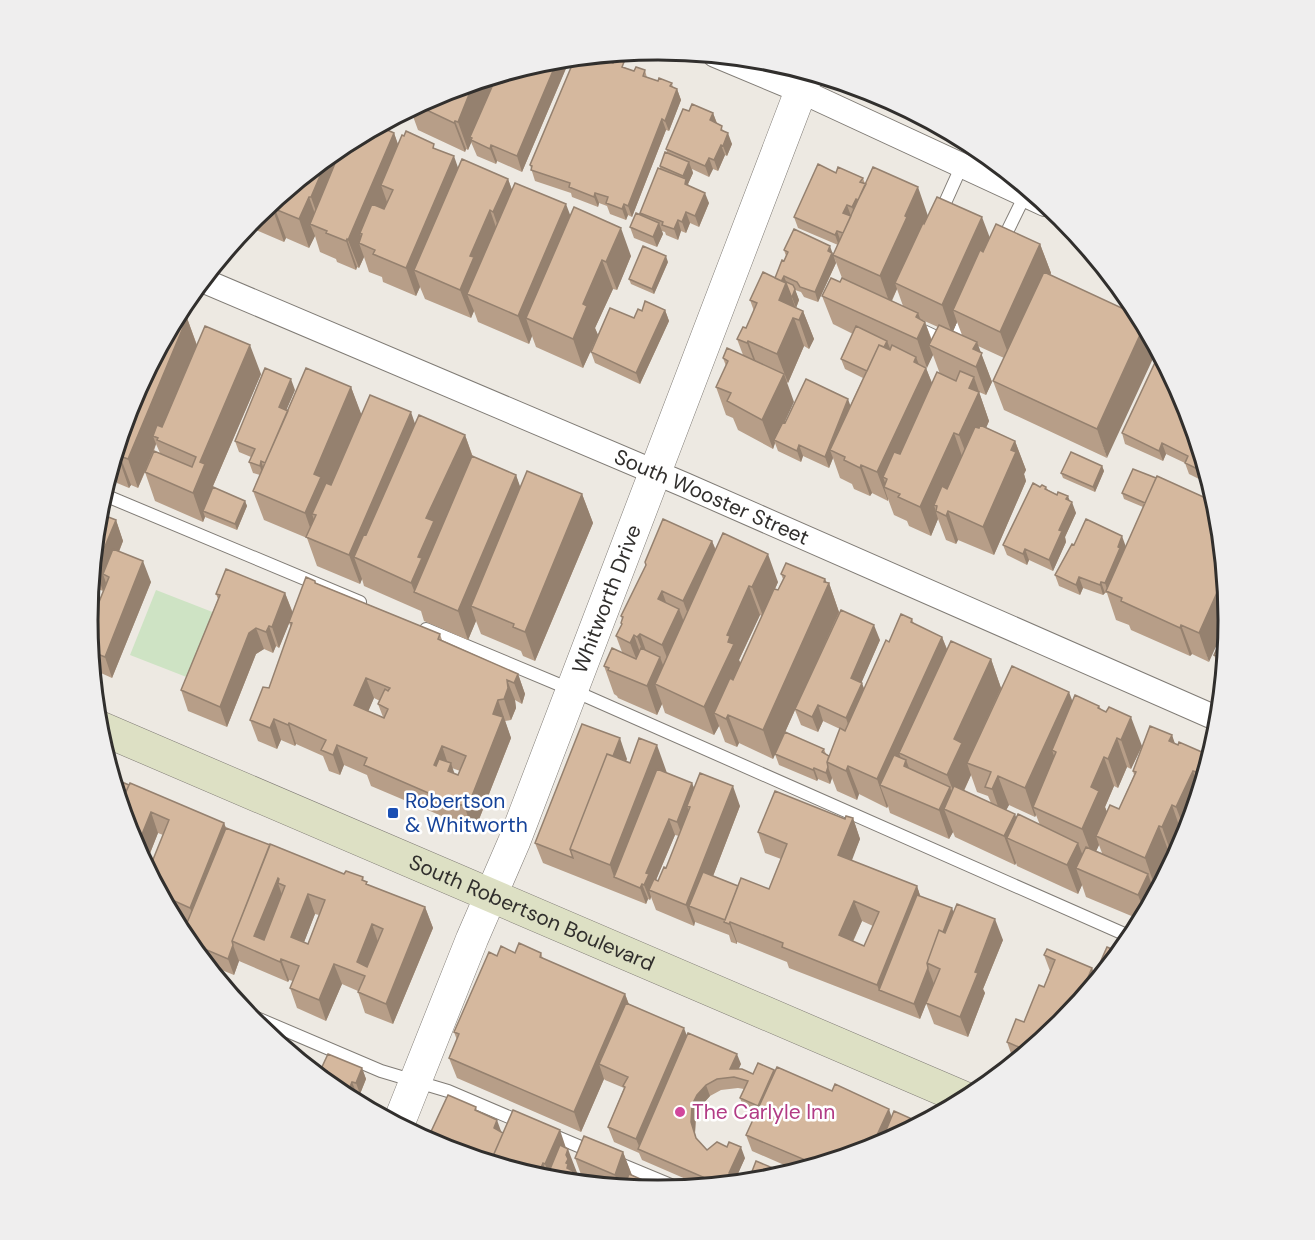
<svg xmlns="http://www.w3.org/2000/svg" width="1315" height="1240" font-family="'DM Sans',sans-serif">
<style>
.green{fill:#cee3c4}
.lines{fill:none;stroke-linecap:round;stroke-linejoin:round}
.service-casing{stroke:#807c76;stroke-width:14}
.minor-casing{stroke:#807c76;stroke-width:26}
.tertiary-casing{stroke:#807c76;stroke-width:33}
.secondary-casing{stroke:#807c76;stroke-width:34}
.service{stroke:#fff;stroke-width:12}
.minor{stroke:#fff;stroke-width:24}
.tertiary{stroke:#fff;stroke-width:32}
.secondary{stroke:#dde0c4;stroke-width:33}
.wall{fill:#b79e88;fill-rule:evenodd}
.shaded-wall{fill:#95816f}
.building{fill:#d5b89e;stroke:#95816f;stroke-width:1.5;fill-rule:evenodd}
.transit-dot{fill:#1a4fb4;stroke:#fff;stroke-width:2}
.hotel-dot{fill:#d1479c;stroke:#fff;stroke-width:2}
.labels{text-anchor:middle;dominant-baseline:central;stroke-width:5;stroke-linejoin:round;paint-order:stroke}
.street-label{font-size:21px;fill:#312f2d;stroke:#fff}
.transit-label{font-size:21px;fill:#164399;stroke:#fff;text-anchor:start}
.hotel-label{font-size:21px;fill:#b23c85;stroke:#fff;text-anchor:start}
.rim{fill:none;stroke:#312f2d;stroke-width:3}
</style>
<rect width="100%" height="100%" fill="#ede9e2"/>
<path class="green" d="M156,590L215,613L189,678L130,655Z"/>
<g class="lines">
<defs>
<path id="service" d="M940,214L962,165
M1002,242L1025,195
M915,327L953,345L966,317
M102,494L360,602
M426,629L572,690L1131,937
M245,1013L381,1071L448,1091L523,1123
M550,1134L595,1153
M613,1161L678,1188"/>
<g id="minor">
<path d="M715,55L801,91L1045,204"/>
<path id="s1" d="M202,280L685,485L1218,719"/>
</g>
<g id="tertiary">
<path id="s2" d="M398,1125L472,939L514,842L808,72"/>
</g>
<g id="secondary">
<path id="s3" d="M98,727L966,1099"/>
</g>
</defs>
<use href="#service" class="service-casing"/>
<use href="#minor" class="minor-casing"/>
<use href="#tertiary" class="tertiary-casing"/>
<use href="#secondary" class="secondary-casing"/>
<use href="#service" class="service"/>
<use href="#minor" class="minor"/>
<use href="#tertiary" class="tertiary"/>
<use href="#secondary" class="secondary"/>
</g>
<path class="wall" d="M602,55L604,59L634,71L645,70L647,78L658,81L672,83L673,88L677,89L681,100L669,131L666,130L632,217L628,215L626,220L610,214L607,206L599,203L598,207L572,197L571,193L535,181L530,165L575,58Z
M570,58V59L522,172L497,161L496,164L477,156L471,142L468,150L466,149L465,152L418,130L410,108L440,93L497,81L502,83L547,60Z
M689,111L713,113L717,123L724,131L732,144L727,156L725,155L718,171L713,169L709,177L692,169L693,173L688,184L689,186L709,203L699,227L690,223L686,233L681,231L678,240L666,235L665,232L662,231L663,234L657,247L634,238L630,227L641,215L640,213L660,169V166L667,152L666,149Z
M394,133L398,145L436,149L458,168L508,179L512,190L570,216L631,256L617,290L613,289L595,328L598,335L583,368L536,347L532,336L529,344L478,322L474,311L471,318L425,299L420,287L416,296L383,282L382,277L369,272L364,257L359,268L357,267L356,270L337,262L336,259L320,252L315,236L309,248L286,238L284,242L256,230L252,219L254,216L341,145Z
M836,173L863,178L865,184L928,216L990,238L1040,244L1051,273L1050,275L1107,458L1004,410L993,381L1004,358L978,346L992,382L986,395L979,392L989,421L986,428L1015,441L1026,470L1024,474L1026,481L994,555L958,540L956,544L946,540L938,519L931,536L909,526L907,521L894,515L888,499V501L872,493L870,496L854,489L852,484L840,478L833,458L829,468L803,456L801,462L778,451L775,443L773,449L738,430L733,418L726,415L716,387L726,366L723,358L743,355L737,339L746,328L754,311L750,300L775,278L786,256L784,250L834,254L838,245L798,228L794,217ZM834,257L842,278L840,282L822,296L833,324L853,334L841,359L845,369L863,378L850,406L785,421L787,382L788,383L804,346L809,349L814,339L803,311L796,308L799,300L795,290L801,292L804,297L818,302L836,263ZM897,289L903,306L892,301ZM920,319L938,327L932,340L925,322ZM957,322L962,335L953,331ZM933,355L940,374L932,383L926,368Z
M668,262L654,294L631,284L629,279Z
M179,310L181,315L187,318L197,345L261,374L213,486V487L245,501L247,506L237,530L205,517L203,522L155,501L145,472L146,470L138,488L131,485L129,488L117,483L116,478L108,475L131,401ZM156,444L160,453L154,451Z
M665,310L669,321L640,384L595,363L591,352L634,318L642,311Z
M351,387L361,415L415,423L465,435L473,457L516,475L520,488L582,494L593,523L535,661L523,656L521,651L481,634L476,621L468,640L424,621L421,611L364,586L362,579L360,584L317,566L307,538L264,520L253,491L260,475L253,473L249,462L251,457L239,452L235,441L295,390L286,410L288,411Z
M1185,402L1209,484L1189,474L1185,463L1166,454L1163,461L1125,444L1122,433Z
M1102,466L1104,471L1095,492L1063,478L1061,473Z
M1156,478L1209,662L1192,654L1190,656L1131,630L1129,625L1116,620L1107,593H1105L1103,595L1083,588L1080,595L1059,586L1055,575L1074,545L1126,546L1143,507L1124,499L1122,493Z
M1040,487H1046L1048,490L1070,501L1076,513L1065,537L1066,542L1053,571L1029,560L1027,565L1007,555L1003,545Z
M98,513L116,520L123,541L119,552L151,582L112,678L92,669L88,627H89L103,591L90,586Z
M712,541L716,550L778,582L775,589L778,590L783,579L781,574L829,583L839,612L880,640L861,683L864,689L889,642L912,619L914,624L942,637L947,649L991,659L1001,688L1099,706L1101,709L1142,746L1131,769L1127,767L1118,788L1114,786L1105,807L1107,812L1119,809L1134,775L1133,771L1172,735L1174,743L1208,763L1186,835L1182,834L1172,856L1170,855L1155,887L1152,886L1155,894L1141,920L1086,897L1082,885L1078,894L1017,866L1016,863L1015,865L955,837L953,832L949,839L890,813L888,806L887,808L859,794L857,800L837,791L832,778L830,784L818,779L817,781L779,765L775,754L824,749L826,754L829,756L840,729L823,721L818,732L801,725L795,710L773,759L739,743L737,747L725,742L719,726L714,735L665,713L662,704L657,715L618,698L617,696L614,694L604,666L622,652L616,636L621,626V623L622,619L621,616ZM760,615L762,616L741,663L739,660ZM971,775L977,792L988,796L991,803L964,791ZM1009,805L1035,817L1036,815L1040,825L1016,818L1006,810ZM1099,845L1102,853L1096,851Z
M315,581L316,583L440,634L442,640L518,674L525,694L522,704L515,700L516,708L511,720L505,721L511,738L478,822L471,826L463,825L371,786L367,775L344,765L340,775L329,771L323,756L296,744L295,746L281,740L277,749L258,741L250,720L269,688L291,627L289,623L279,648L276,646L273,653L264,649L256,654L227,727L188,711L181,690L218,599L216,594L285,593L293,613ZM374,698L380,701L378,704L383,717L368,711ZM452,768L460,771L458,775L454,774Z
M1227,631L1223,668L1218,666L1214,655Z
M627,759L626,761L667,773L692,783L694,788L740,806L713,876L738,886L769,889L781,859L765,853L758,832L853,818L860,839L851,860L917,886L920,896L953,912L1003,940L983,989L985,993L968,1037L934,1024L926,1003L934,984L920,1019L789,968L787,962L737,942V944L731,942L729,935L695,922L694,926L656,910L651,897L650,900L648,899L646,904L543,863L535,843ZM675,835L679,836L666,868L658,881L656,880ZM862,921L873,926L864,946L853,942Z
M112,778L224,823L226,828L344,874L363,877L364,881L368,885L425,907L433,928L393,1024L365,1013L358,992V991L342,984L326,1021L297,1008L290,988L293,981L289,980L288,982L239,961L234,975L204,963L183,937L187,924L173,918L148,872L163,835L158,833L145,866L130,838ZM315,914L319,915L308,944L304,942Z
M515,953H541L543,959L625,994L629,1004L741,1064L738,1069L753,1074L774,1070L775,1072L892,1117L921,1123L876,1147L798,1171L752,1151L746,1135L756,1114L744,1109L740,1098L744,1089L738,1088L721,1090L710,1096L701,1106L696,1115L695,1133L696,1138L707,1150L745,1158L736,1178L737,1183L702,1186L642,1160L639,1153L614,1142L608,1127L624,1088L605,1080L604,1079L581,1132L457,1078L449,1058L457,1040L454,1032L497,956Z
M1044,955L1092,968L1094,975L1061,1024L1014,1062L1007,1042L1024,1022L1044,987L1050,971Z
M362,1068L366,1079L360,1094L356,1092L353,1101L340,1094L324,1077L321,1069Z
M476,1107L477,1111L501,1131V1132L566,1148L579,1178L577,1182L546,1179L432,1142L429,1136Z
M623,1152L632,1175L657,1190L584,1183L575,1158Z"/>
<path class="shaded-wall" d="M570,58V59L522,172L517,156L558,59Z
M500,74L473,139L470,137L472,141L468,150L458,122L474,82Z
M677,89L681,100L669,131L665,121Z
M713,113L717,124L710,120Z
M662,119L666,130L632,217L628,206Z
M455,121L466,149L465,152L454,123Z
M394,133L404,161L381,185L387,202L368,247L362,234L360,233L364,246L359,243L364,257L359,268L348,240Z
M728,133L732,144L727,156L723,146Z
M357,137L321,226L311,197L329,155L341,145Z
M491,145L497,161L496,164L490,149Z
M721,145L725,155L718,171L714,160Z
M454,156L464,185L414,270L420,287L416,296L406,268Z
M709,158L713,169L709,177L705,166Z
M689,162L693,173L688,184L690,190L685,184V182L683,176Z
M508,179L518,207L503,241L493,212Z
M918,187L928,216L895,283L897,289L890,304L880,276L905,216Z
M595,193L599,203L598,207L594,197Z
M705,193L709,203L699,227L695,216Z
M309,197L319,225L310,224L315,236L309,248L299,219Z
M856,199L860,210L856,218L852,207Z
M566,204L577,233L526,318L532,336L529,344L518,316Z
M624,204L628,215L626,220L622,209Z
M847,205L851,216L847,224L843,213Z
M275,209L286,238L284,242L274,213Z
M490,210L500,239L467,294L474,311L471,318L460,290L470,256Z
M686,212L690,223L686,233L682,222Z
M982,217L993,246L953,310L957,322L952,334L942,305Z
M678,220L681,231L678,240L674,229Z
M659,223L663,234L657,247L653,237Z
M621,228L631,256L617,290L606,262Z
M837,231L841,242L839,246L835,235Z
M347,239L357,267L356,270L346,241Z
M1040,244L1051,273L1011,361L1000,332Z
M830,246L836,263L818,302L815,292Z
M666,256L668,262L654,294L652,289Z
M602,260L613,289L595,328L598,335L583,368L573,339L583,304Z
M784,276L797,312L794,318L804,346L788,383L777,354L779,300L782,280Z
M795,289L799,300L796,308L792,297Z
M179,310L184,324L187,318L197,346L158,438L153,436L156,444L138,488L128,459Z
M665,310L669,321L640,384L636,373Z
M803,311L814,339L809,349L799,320Z
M918,313L923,326L925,322L934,348L929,345L933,355L927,368L917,339L916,317Z
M1144,326L1157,350L1107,458L1097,429Z
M748,341L759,370L758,372L747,343Z
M887,341L891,351L872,373Z
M977,342L992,382L986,395L976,367L973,349Z
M250,345L261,374L213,486L215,493L203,511L205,517L203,522L193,493L200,462Z
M916,357L923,375L926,368L937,396L887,479L883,477L887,488L884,487L888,499V501L877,472L914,362Z
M784,374L794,402L776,441L774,440L775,443L773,449L762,420Z
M974,377L989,421L970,464L959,435L969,388Z
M291,379L295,390L283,418L279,407Z
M351,387L362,416L328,496L316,515L312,514L319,533L315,542L305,513L314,474Z
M848,399L852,410L830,450L833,458L829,468L825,457Z
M411,412L421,441L354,557L362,579L360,584L349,555Z
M954,433L964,462L937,506L934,505L938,519L931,536L920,507Z
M465,435L475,464L415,593L411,583L418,557L426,518Z
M1015,441L1026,470L1024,474L1026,481L994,555L983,527Z
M1162,443L1166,454L1163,461L1159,451Z
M799,445L803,456L801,462L797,451Z
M120,456L131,485L129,488L119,459Z
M261,461L265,472L263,477L260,466Z
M861,465L872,493L870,496L860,468Z
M1102,466L1104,471L1095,492L1093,487Z
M516,475L526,503L471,606L476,621L468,640L458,611Z
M582,494L593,523L535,661L525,632Z
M1068,496L1071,504L1072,502L1076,513L1065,537L1066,542L1053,571L1049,560L1059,530L1066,499Z
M245,501L247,506L237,530L235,524Z
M948,511L958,540L956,544L946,516Z
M116,520L123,541L109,576L103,574L106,583L103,591L95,570Z
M1122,536L1126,547L1108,592L1105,583Z
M712,541L723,570L694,630L683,601Z
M1025,549L1029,560L1027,565L1023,554Z
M768,554L778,582L763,616L752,587Z
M143,561L151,582L112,678L105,657Z
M1079,577L1083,588L1080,595L1076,585Z
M1224,577L1228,620L1209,662L1199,633Z
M825,579L828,585L829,583L839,612L773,759L763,730Z
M1101,582L1105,593L1103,595L1100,585Z
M749,586L760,615L739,660L744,673L714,713L719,726L714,735L704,707L728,642L727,635Z
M90,591L92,597L88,605Z
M662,591L672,619L658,599Z
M285,593L293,614L279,648L272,627Z
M679,609L690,638L673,673L662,645Z
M874,625L880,640L857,693L851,678Z
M1181,625L1192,654L1190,656L1180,628Z
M269,626L276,646L273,653L266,632Z
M256,628L264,649L256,654L227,727L220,707L249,633Z
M640,634L650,662L648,665L637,637Z
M634,635L644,664L641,671L630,643Z
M942,637L953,665L899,753L905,769L880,785L888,806L887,808L877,779Z
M660,657L671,686L655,684L662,704L657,715L647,686Z
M991,659L1001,688L967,763L971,775L958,803L947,775L954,739Z
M518,674L525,694L522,704L514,683Z
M366,678L374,698L362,726L354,705Z
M507,680L515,700L516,708L511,720L504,699Z
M862,683L868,699L851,734L846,718Z
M1069,692L1080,721L1052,750L1058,767L1033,807L1036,815L1035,817L1025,788Z
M498,700L511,738L478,822L471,826L464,805Z
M818,705L823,721L818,732L812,717Z
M728,715L739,743L737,747L726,719Z
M1131,717L1142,746L1131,769L1121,740Z
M274,719L281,740L277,749L270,728Z
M289,723L296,744L295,746L288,725Z
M1172,735L1182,764L1169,741Z
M620,738L627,759L589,857L575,851Z
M1117,738L1127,767L1118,788L1108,759Z
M337,745L344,765L340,775L333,755Z
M657,745L667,773L614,877L610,865Z
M442,746L449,767L451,763L458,784L434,765Z
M1204,753L1208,763L1201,785L1196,772Z
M1104,757L1114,786L1105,807L1110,820L1096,836L1099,845L1093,858L1082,829L1091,787Z
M906,760L917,789L904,766Z
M848,766L859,794L857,800L846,771Z
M828,767L832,778L830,784L826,773Z
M814,768L818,779L817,781L813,770Z
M1193,771L1199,789L1186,833L1176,807Z
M998,776L1009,805L1002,818L992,789Z
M692,783L698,798L690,807L687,806L691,816L683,838L677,822Z
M733,786L740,806L700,910L689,906L695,922L694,926L686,905Z
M950,787L960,816L944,809L953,832L949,839L939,810Z
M1172,805L1182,834L1172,856L1162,827Z
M151,812L158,833L145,866L136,849Z
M1015,814L1025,842L1007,838L1016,863L1015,865L1004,836Z
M853,818L860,839L846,876L838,855Z
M669,819L675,835L653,887L649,890L651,897L650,900L644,885L646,873Z
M224,823L232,844L198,928L190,908Z
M1159,826L1170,855L1155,887L1145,858Z
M1078,843L1089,872L1076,868L1082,885L1078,894L1067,865Z
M1148,874L1155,894L1145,913L1138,895Z
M278,878L280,884L278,883L284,901L263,954L254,936Z
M642,884L648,899L646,904L640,888Z
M917,886L924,907L879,990L877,985Z
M308,894L315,914L298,958L291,937Z
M854,901L862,921L846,956L839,935Z
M425,907L433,928L393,1024L386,1004Z
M952,908L958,924L930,964Z
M995,919L1003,940L983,989L985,993L968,1037L960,1017L975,972Z
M728,921L730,922L737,942V944Z
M372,924L379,945L366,979L357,962Z
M233,945L239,961L234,975L228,959Z
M281,959L289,980L288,982L280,962Z
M334,964L342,984L326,1021L319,1000Z
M928,968L934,984L920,1019L914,1004Z
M1092,968L1096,980L1076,1005Z
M625,994L632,1014L599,1064L604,1079L581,1132L574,1112Z
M684,1028L690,1044L641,1151L636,1139Z
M302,1053L306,1064L305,1065L299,1060Z
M737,1054L741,1064L735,1077L730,1069Z
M362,1068L366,1079L360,1094L356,1083Z
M352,1082L356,1092L353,1101L346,1097Z
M706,1085L710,1096L701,1106L696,1115L695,1133L691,1122L692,1105L697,1095Z
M889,1109L894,1124L887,1141L871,1148Z
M497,1120L501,1131L498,1139L494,1128Z
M560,1130L567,1151L568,1149L579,1178L577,1183L551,1180L545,1164Z
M741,1147L745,1158L736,1178L737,1183H731L729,1173Z
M623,1152L634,1181L631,1188L619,1187L615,1175Z
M543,1163L549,1180L537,1177Z"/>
<path class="building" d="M600,55L599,57L613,63L615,59L624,62L622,67L634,71L636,67L645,70L643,76L658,81L659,78L672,83L670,86L677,89L665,121L662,119L628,206L624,204L622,209L606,203L608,197L595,193L594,197L569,187L570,183L531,170L532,166L530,165L575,58Z
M558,59L517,156L491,145L490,149L471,140L472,138L470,137L495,80L502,83L507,72L547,60Z
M474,82L458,122L455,121L454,123L416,105L440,93Z
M692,104L713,113L710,120L722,126L721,130L728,133L723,146L721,145L714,160L709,158L705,166L666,149L683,109L689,111Z
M378,126L394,133L348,240L347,239L346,241L326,233L327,231L310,224L343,144Z
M406,131L434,144L433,148L454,156L406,268L373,254L375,250L359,243L362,234L360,233L372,204L384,209L393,190L381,185L402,135L404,136Z
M665,152L689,162L683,176L660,166Z
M329,155L311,197H309L299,219L275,209L274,213L264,209Z
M462,159L508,179L493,212L490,210L470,256L474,257L460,290L414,270Z
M818,164L836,173L838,167L863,178L860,182L866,184L858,200L856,199L852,207L847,205L843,213L851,216L843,233L837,231L835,235L794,217Z
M873,167L918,187L905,216L907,217L880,276L833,255Z
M658,168L686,179L685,184L705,193L695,216L686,212L682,222L678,220L674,229L662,225L663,222L640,213Z
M515,183L566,204L518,316L467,294Z
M937,197L982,217L942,305L895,283L923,223L924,224Z
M574,207L621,228L606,262L602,260L583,304L587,306L573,339L526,318Z
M636,213L659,223L653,237L630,227Z
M996,224L1040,244L1000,332L953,310L980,250L983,252Z
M794,229L830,246L828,251L832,253L815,292L800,287L797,282L784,276L782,280L793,285L795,289L792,297L791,296L786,283L775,278L782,260L784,261L788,252L784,250Z
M643,246L666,256L652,289L629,279Z
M763,272L786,283L779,300L803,311L799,320L793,318L777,354L748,341L747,343L737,339L743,327L746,328L757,303L750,300Z
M1044,272L1139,316L1144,326L1097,429L993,381Z
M831,278L840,282L842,278L918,313L916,317L925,322L917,339L822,296Z
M645,301L665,310L636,373L591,352L610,308L634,318L638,309L642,311Z
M178,312V314L187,318L128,459L120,456L119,459L114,457L131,401Z
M939,325L977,342L973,349L982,353L976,367L929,345Z
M205,326L250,345L200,462L205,464L193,493L145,472L154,451L192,467L196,457L157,440L158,438L153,436L157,425L162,427Z
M856,326L887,341L884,347L879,345L867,371L841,359Z
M879,345L890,350L892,345L916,357L914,362L926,368L877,472L861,465L860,468L844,460L845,457L830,450Z
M727,348L784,374L762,420L727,401L731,393L716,387L728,361L723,358Z
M1159,354L1185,402L1206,473L1185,463L1188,456L1162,443L1159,451L1122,433Z
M265,368L291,379L279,407L288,411L265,463L261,461L260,466L249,462L255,449L235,441Z
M306,368L351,387L314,474L321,477L305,513L253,491Z
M960,371L974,377L969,388L979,392L959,435L954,433L920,507L898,497L900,494L884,487L887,479L883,477L894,452L900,454L937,372L956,381Z
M806,379L848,399L825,457L799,445L797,451L774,440L783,422L785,423Z
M370,395L411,412L349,555L306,537L316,515L312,514L326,483L331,485Z
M419,415L465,435L426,518L434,521L418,557L422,558L411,583L354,557L364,534L366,535Z
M980,425L1015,441L1011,450L1016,452L983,527L948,511L946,516L936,511L937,506L934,505L942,486L947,489L975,427L979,428Z
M1071,452L1102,466L1093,487L1061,473Z
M472,456L516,475L458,611L414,592Z
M1133,469L1156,478L1145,503L1122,493Z
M527,471L582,494L525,632L513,627L514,624L471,606Z
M1157,476L1210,500L1211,498L1214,500L1217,509L1224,577L1199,633L1181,625L1180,628L1121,601L1122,598L1106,591Z
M1033,483L1040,487L1042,485L1046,487L1045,489L1057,495L1058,492L1068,496L1066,499L1072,502L1059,530L1062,531L1049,560L1025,549L1023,554L1003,545Z
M213,487L245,501L235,524L203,511Z
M98,513L116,520L95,570L92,569Z
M663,519L712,541L683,601L662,591L658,599L679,609L662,645L640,634L637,637L634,635L630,643L616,636L622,624L621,623L623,617L621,616L646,565L645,562Z
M1086,519L1122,536L1118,547L1120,548L1105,583L1101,582L1100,585L1079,577L1076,585L1055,575L1072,544L1074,545Z
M723,533L768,554L752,587L749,586L727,635L730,636L728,642L734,644L704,707L655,684Z
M113,549L143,561L105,657L90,651L88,627H89L109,577L103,574Z
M786,563L825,579L824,582L829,583L763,730L728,715L726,719L714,713L730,678L733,680L774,589L778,590L785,576L781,574Z
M226,569L285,593L272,627L269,626L266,632L256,628L249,633L220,707L181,690L220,595L216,594Z
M306,577L315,581V583L440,634L438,639L518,674L514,683L507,680L508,688L504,699L498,700L493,714L503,717L470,801L464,805H456L364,765L367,758L337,745L333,755L321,750L326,740L289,723L288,725L274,719L270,728L250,720L263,687L269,688L292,623L289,622ZM366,678L390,688L388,691L385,689L378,704L388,709L384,718L354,705ZM442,746L466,756L458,775L448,771L451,763L439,759L436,766L434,765Z
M841,610L874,625L851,678L862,683L846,718L818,705L812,717L795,709Z
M901,614L912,619L911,622L942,637L877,779L848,766L846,771L827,762L840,728L845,731L886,640L889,642Z
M1227,631L1224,659L1214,655L1222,638Z
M951,641L991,659L954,739L962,743L947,775L899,753Z
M612,648L636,659L641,648L660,657L647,686L608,670L609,668L604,666Z
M1012,666L1069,692L1025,788L998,776L992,789L985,787L991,772L967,763Z
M1075,695L1099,706L1098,708L1106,712L1109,707L1131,717L1121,740L1117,738L1108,759L1104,757L1091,787L1099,791L1082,829L1033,807L1056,752L1052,750Z
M582,724L620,738L613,756L607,754L570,849L573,858L535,843Z
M1150,726L1172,735L1169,741L1178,745L1179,742L1204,753L1196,772L1193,771L1176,807L1172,805L1162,827L1159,826L1145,858L1096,836L1110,805L1119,809L1136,772L1133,771Z
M785,732L824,749L822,752L829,756L827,762L828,767L826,773L814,768L813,770L775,754Z
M639,738L657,745L610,865L570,849L607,754L630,763Z
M894,755L906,760L904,766L950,787L939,810L880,785Z
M657,769L692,783L677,822L669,819L646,873L649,874L644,885L642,884L640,888L614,877Z
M700,773L733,786L686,905L649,890L654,879L658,881L664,867L666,868L690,807L687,806Z
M112,778L129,785L120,805Z
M130,783L224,823L190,908L161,895L148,872L169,820L151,812L136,849L130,838L120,805Z
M954,786L1015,814L1004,836L944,809Z
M775,791L845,819L846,816L853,818L838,855L917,886L877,985L782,947L783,943L730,922L729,924L724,922L741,878L769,889L787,844L758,832ZM854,901L879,912L864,946L839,935Z
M1018,814L1078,843L1067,865L1007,838Z
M226,828L270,845L232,941L233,945L228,959L188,942L182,935Z
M270,844L344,874L346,871L363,877L362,880L367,882L366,884L425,907L386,1004L358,992L365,976L334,964L319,1000L290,988L299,966L281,959L280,962L232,941ZM278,878L279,879L278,883L285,886L264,940L254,936ZM308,894L325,900L308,944L291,937ZM372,924L383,929L367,967L357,962Z
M1086,847L1148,874L1138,895L1076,868Z
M703,872L738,886L725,920L689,906Z
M917,895L952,908L943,932L939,930L927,963L928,968L914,1004L879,990Z
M957,904L995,919L975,972L978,973L960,1017L926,1003L940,969L927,963L939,930L945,933Z
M519,943L541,953L540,957L625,994L574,1112L449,1058L459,1034L454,1032L489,952L497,956L501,946L515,953Z
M1107,947L1119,952L1088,990Z
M1047,949L1092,968L1076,1005L1061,1024L1028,1051L1007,1042L1016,1019L1024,1022L1039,985L1044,987L1055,960L1044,955Z
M626,1003L684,1028L636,1139L608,1127L625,1087L623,1086L628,1077L599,1064Z
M688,1033L737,1054L730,1069H742L753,1074L758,1063L774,1070L758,1106L740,1098L748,1081L734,1077L717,1079L706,1085L697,1095L692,1105L691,1122L696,1138L707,1150L717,1142L727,1147L729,1142L741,1147L729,1173L735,1175L731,1183L719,1184L638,1149Z
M280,1044L302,1053L299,1060L280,1045Z
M328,1054L362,1068L356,1083L352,1082L346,1097L340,1094L323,1080L327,1071L321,1069Z
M777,1067L832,1091L835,1084L889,1109L871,1148L812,1167L801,1162L803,1159L746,1135Z
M448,1095L476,1107L475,1110L497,1120L494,1128L503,1133L490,1163L439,1147L431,1143L433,1138L429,1136Z
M513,1110L560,1130L545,1164L543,1163L537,1177L490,1163Z
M894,1111L921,1123L880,1145Z
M584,1136L623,1152L615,1175L575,1158Z
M560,1145L568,1149L566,1155L568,1159L566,1163L568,1164L567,1168L573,1171L569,1182L546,1179Z
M756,1161L787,1174L768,1180L748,1182Z
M629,1174L665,1190H657L624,1187Z
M672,1181L687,1188L668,1189Z"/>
<rect class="transit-dot" x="387" y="807" width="12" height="12" rx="3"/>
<circle class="hotel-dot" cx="680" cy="1112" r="6"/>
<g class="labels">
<g class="street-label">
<text stroke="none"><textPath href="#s1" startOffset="554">South Wooster Street</textPath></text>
<text stroke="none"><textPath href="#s2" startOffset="566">Whitworth Drive</textPath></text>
<text stroke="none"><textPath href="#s3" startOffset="472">South Robertson Boulevard</textPath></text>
</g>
<g class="transit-label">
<text x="405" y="801">Robertson<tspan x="405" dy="24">&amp; Whitworth</tspan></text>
</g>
<g class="hotel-label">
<text x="692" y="1112">The Carlyle Inn</text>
</g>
</g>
<path d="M0 0H1315V1240H0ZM98 620a560 560 0 1 1 1120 0a560 560 0 1 1-1120 0Z" fill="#efeeee" fill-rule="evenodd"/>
<path class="rim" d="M98 620a560 560 0 1 1 1120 0a560 560 0 1 1-1120 0Z"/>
</svg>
